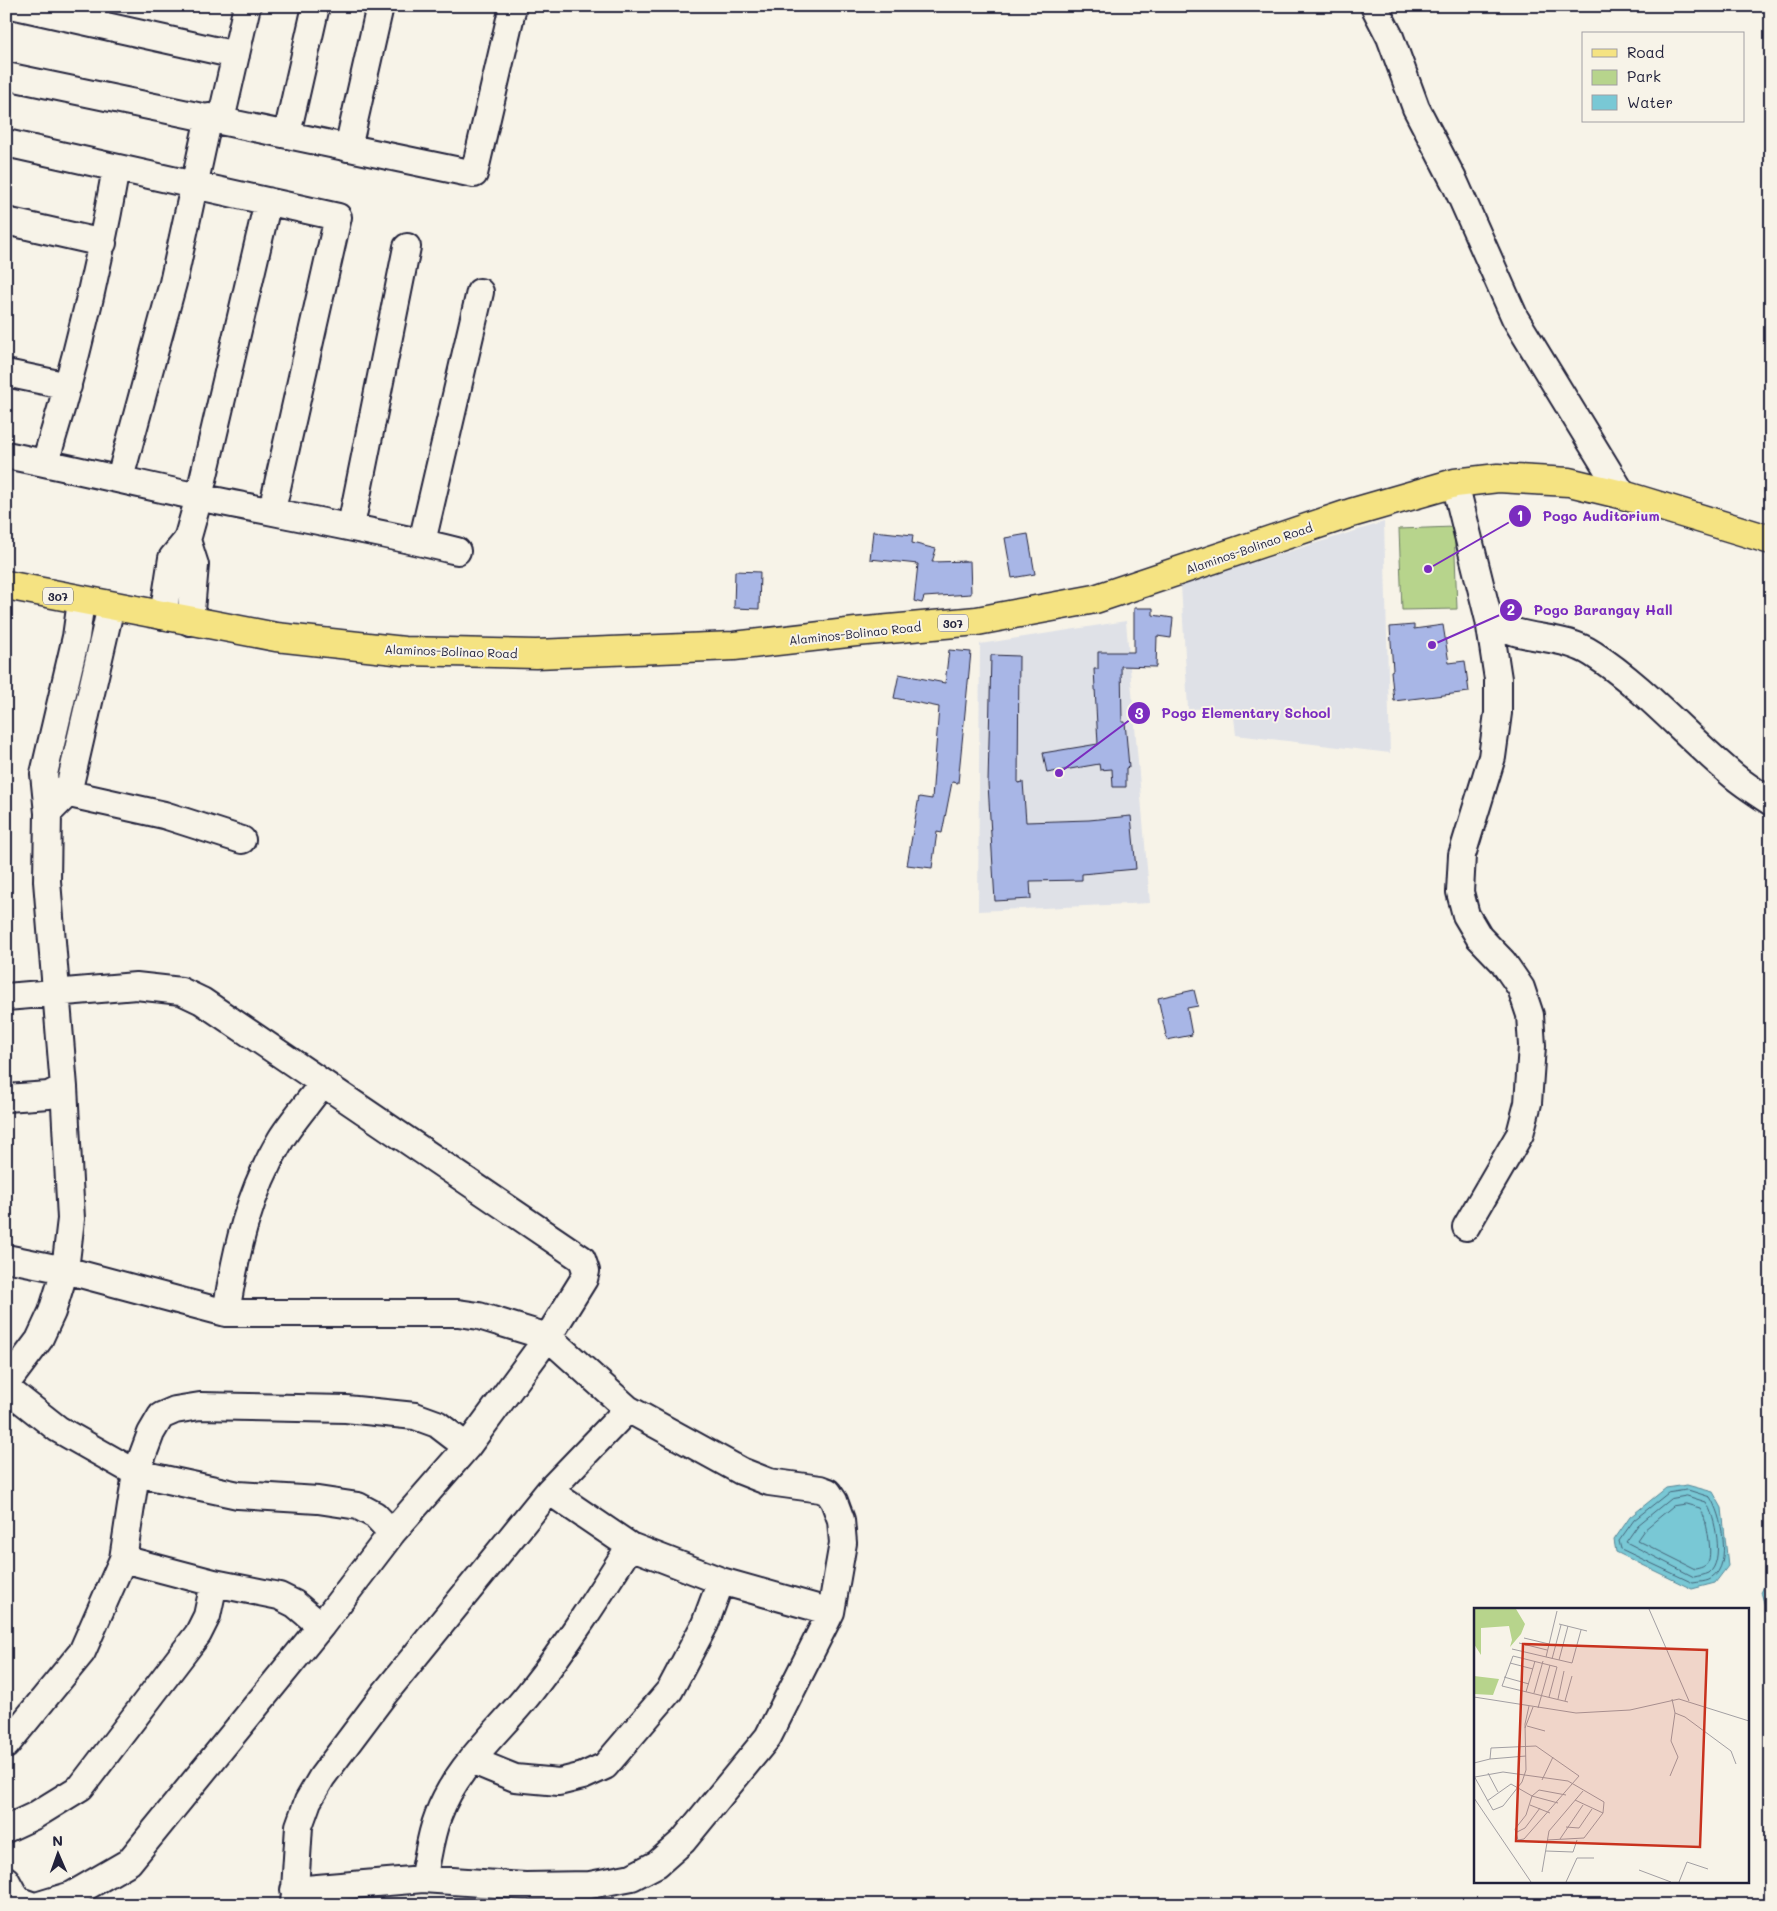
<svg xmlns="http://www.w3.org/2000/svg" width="1777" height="1911" font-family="Mali,sans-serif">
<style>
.built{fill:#dfe1e7}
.green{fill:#b7d48c;stroke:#6c7b64}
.water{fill:#79c8d5;stroke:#568697}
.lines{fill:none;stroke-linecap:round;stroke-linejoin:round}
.shore{stroke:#456479;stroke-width:1}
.building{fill:#a8b6e6;stroke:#22223b}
.minor-casing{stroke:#22223b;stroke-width:30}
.major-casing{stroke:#22223b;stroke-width:31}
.minor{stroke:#f7f3e8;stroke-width:26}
.major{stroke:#f5e382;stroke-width:28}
.labels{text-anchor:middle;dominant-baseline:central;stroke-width:4;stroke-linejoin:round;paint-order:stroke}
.shield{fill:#f7f3e8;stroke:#62616f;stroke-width:1}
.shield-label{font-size:11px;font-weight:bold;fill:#22223b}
.street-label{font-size:12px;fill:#22223b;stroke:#f7f3e8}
.inset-road{fill:none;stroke:#a29fa3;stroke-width:1}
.view{fill:#c8321e;fill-opacity:0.15;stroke:#c8321e;stroke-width:2.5}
.inset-edge{fill:none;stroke:#22223b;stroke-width:2.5}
.leader{fill:none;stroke:#7b2cbf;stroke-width:2}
.callout-dot{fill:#7b2cbf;stroke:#f7f3e8;stroke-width:2}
.mark-label{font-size:15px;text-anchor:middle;font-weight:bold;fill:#fff}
.callout-label{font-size:14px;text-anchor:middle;font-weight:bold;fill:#7b2cbf;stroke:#f7f3e8;stroke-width:4;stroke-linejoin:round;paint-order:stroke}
</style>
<rect width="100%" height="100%" fill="#f7f3e8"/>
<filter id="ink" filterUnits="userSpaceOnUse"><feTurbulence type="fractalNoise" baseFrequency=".02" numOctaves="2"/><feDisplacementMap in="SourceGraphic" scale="10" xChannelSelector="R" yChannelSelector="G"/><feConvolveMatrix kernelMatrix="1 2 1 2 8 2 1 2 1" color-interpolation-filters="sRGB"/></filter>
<g filter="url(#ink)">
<path class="built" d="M1384,522L1390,753L1236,735L1233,708L1188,709L1181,585Z
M1126,621L1150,903L978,911L980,644Z"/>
<path class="green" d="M1454,527L1457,609L1402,610L1399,529Z"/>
<path class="water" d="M1687,1485L1713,1492L1722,1508L1728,1566L1715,1583L1692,1589L1616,1552L1614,1540L1630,1517L1666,1488Z
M1771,1569V1608L1765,1606L1761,1592Z"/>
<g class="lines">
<path class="shore" d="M1688,1490L1710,1497C1721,1514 1733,1564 1712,1578C1708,1582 1698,1582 1693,1583L1621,1549L1619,1541L1634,1520L1668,1493Z
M1687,1496L1706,1502C1715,1516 1725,1561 1709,1573C1705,1575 1698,1576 1694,1577L1626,1542L1638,1525L1670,1499Z
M1686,1504L1700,1508C1706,1516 1713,1553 1708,1562C1705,1567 1700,1568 1695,1569L1637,1540L1644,1530L1673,1506Z"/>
</g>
<path class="building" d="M873,531L913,535L912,543L936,549L932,562L970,561L971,594L924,597L922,603L914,601L918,564L870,559Z
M1028,534L1035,574L1012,578L1005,538Z
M735,571L760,572L759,609L734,608Z
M1134,608H1153V615L1173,618L1171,638L1157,636L1156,667L1121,666L1122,722H1125L1129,767L1126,768V787H1113L1112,769L1100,770L1099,764L1047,773L1043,753L1098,744L1094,669H1098V652H1134Z
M1414,625V629L1443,625L1449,663L1465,661L1469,692L1394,701L1391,671L1393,670L1390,627Z
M949,650L971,652L958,783L952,782L942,833L937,832L932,868L907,865L919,797L932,799L939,707L894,698L899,674L945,683Z
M991,655L1019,656L1018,783L1023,782L1026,822L1089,820L1131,816L1136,869L1082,874V880L1030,881L1031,899L995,901L988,784Z
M1194,990L1198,1006L1187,1008L1192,1035L1167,1040L1158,998Z"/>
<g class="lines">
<defs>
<path id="minor" d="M16,6L236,55
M1374,6L1390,37L1416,108L1455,183L1515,318L1623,495
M6,76L474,174L513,6
M221,120L247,6
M287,134L316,6
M6,143L338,217L272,510
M348,148L380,6
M6,221L103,243
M6,373L68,386
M6,455C70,468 134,483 198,497C285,515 372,530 457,551
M45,463C75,366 99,268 116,168
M120,478L173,283L209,117
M1455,483L1489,620C1520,642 1561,633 1593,654C1643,686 1683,733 1728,771C1741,783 1756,792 1771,802
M351,526L407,247
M187,540L195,565L190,622
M422,542L480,292
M163,616L172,558L187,540L199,497L268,201
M52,790L164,815L242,840
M48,813L68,793L111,606
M6,997L136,986L181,991L202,1001L582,1259L586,1271L584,1279L548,1337L467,1447L392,1533L321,1626L129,1862L72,1895L39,1905
M6,1098L49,1095L64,1087
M1466,1227L1520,1134L1528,1103L1532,1046L1530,1015L1521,988L1503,962L1479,937L1466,915L1460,892L1462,855L1492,757L1498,713V679L1489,620
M6,1258L65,1270L226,1313H458L479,1316L548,1337L628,1409L741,1471L769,1482L820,1489L828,1492L834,1501L841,1520L843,1543L831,1612L768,1737L683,1841L657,1864L632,1877L590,1885L525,1886L423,1879L294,1890
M226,1313C236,1251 248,1194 281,1139C293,1120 309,1102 322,1084
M6,1384L39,1340L52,1312L65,1270L71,1219L64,1087L47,881L48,813L44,774L76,637L81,601
M6,1388L58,1429L136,1473L123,1559L82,1652L6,1745
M549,1491L630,1546L721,1581L831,1612
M392,1533L375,1515L358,1506L318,1500L238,1495L136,1473L151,1433L161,1416L175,1410L200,1406L346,1409L415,1416L437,1424L467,1447
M123,1559L214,1583L279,1596L295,1604L321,1626
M471,1760L515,1778L559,1782L583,1776L605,1766L670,1690L705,1624L721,1581
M6,1829L34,1816L81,1787L198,1634L207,1616L214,1583
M423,1879C428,1858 430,1836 438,1816C456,1766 500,1731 531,1691C567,1645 599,1595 630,1546
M6,1880L17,1900L31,1905
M294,1905L299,1826L308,1801L322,1777L385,1693L549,1491L628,1409"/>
<path id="major" d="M6,585L276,637L404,651L536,654L734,646L856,632L977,621L1095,599L1351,513L1455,483L1498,478L1569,482L1623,495L1771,540"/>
</defs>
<use href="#minor" class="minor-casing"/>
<use href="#major" class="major-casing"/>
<use href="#minor" class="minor"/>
<use href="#major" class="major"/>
</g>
</g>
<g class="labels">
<g class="shield">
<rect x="43" y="587.5" width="30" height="17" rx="4"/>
<rect x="938" y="614.5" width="30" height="17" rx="4"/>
</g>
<g class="shield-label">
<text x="58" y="596">307</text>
<text x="953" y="623">307</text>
</g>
<g class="street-label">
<text transform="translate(1249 548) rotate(-19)">Alaminos-Bolinao Road</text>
<text transform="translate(855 633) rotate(-6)">Alaminos-Bolinao Road</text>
<text transform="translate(451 651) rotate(2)">Alaminos-Bolinao Road</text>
</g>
</g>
<g transform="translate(1474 1608)">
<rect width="275" height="275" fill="#f7f3e8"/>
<path d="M0,1H42L51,16L47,26L36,39L38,32L35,18L7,20V47L0,36ZM0,68L25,71L19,87L0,86Z" fill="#b7d48c"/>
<path class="inset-road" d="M175,1L215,93M85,16L113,23M50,30L75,36M45,35L73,42M38,41L98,55L107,22M72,49L83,3M78,51L87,17M85,52L94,18M36,55L59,61M30,69L55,76M52,84L61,53M60,85L69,53M0,89L102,105L156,102L205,91L275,113M75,89L83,59L39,48L28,78L94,94M84,91L90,63M198,91L201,105L211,109L257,143L262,156M91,93L98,68M64,100L76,57M53,118L71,123M51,120L59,99M16,151L52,148M0,155L16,151L17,140L62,138L105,168L50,231L44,232L41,221L52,207L58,188L37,176L13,193M14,165L24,184M0,168L19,202L29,198L48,174L52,162L51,116L55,98M196,168L204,149L197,133L201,105M1,169L29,164L94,173L130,194L129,205L110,230L73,232M68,172L79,149M0,190L57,274M101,192L129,205M84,195L58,188L65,182L92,187M56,197L76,205M92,219L105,220L118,201M41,225L51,220L66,200M86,231L109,197M72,243L99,244L103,232M165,262L197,274M68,264L75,223L109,183M92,274L103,250H120M205,274L213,254L234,261"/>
<path class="view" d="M49,36L233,42L226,239L42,233Z"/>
<rect width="275" height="275" class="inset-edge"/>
</g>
<path class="leader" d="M1428 569L1520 516M1432 645L1511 610M1059 773L1139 713"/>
<g class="callout-dot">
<circle cx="1428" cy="569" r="5"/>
<circle cx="1432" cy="645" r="5"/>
<circle cx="1059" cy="773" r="5"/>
<circle cx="1520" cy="516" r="12"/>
<circle cx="1511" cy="610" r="12"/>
<circle cx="1139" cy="713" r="12"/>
</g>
<g class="mark-label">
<text x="1520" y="521">1</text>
<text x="1511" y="615">2</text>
<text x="1139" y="719">3</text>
</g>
<g class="callout-label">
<text x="1601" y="521">Pogo Auditorium</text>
<text x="1603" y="615">Pogo Barangay Hall</text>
<text x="1246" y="718">Pogo Elementary School</text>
</g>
<rect width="1777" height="1911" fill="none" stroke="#f7f3e8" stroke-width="25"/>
<rect x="12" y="12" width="1752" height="1886" fill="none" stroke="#22223b" stroke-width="2" filter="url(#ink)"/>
<rect x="1582" y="32" width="162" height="90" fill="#f7f3e8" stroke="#a29fa3"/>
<rect x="1592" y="49" width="25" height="8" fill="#f5e382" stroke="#a29fa3"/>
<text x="1627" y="58" font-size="15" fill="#22223b">Road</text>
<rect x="1592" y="70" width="25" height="15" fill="#b7d48c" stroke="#a29fa3"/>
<text x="1627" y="82" font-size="15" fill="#22223b">Park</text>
<rect x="1592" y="95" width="25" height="15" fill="#79c8d5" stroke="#a29fa3"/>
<text x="1627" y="108" font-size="15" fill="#22223b">Water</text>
<g transform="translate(58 1854) rotate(358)" stroke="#f7f3e8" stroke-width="4" paint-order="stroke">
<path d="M0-4L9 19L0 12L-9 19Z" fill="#22223b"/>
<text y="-8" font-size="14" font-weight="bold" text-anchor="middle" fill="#22223b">N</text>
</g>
</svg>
